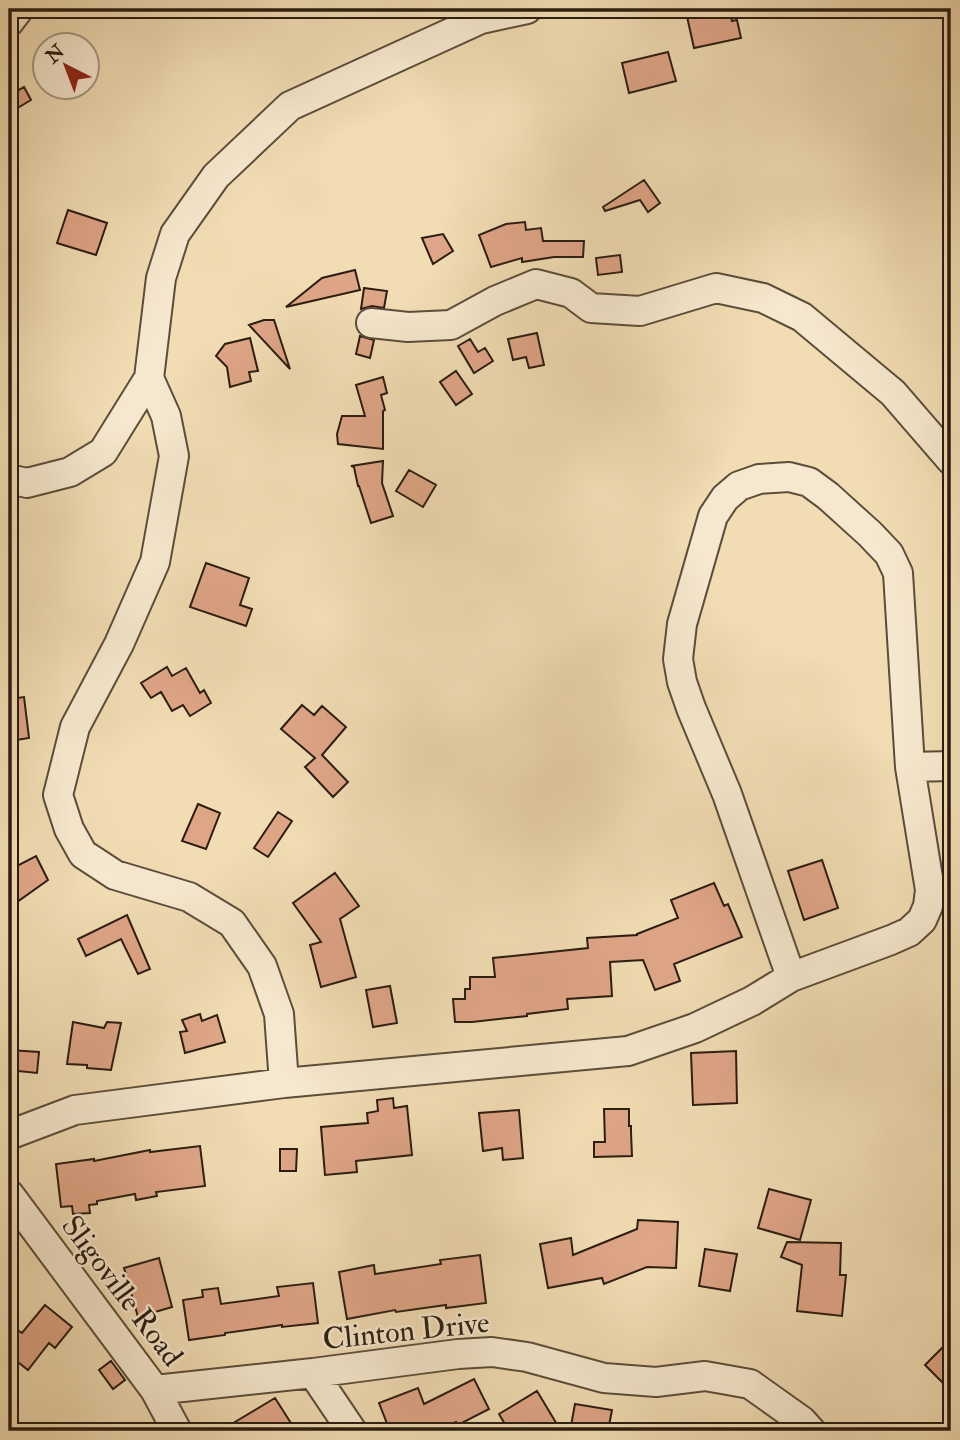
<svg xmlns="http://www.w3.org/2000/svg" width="960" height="1440" font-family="'IM FELL Double Pica',serif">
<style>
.building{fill:#dfa587;stroke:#2b1d11;stroke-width:2}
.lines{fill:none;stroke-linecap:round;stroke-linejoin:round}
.minor-casing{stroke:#5c4d3a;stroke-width:32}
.minor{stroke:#f6e8ce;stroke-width:28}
.labels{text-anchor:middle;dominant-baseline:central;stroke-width:5;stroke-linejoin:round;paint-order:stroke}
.street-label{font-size:30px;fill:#2b1d11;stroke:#f6e8ce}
</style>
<rect width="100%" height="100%" fill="#f1dcb3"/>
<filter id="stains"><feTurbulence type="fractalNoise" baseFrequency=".00286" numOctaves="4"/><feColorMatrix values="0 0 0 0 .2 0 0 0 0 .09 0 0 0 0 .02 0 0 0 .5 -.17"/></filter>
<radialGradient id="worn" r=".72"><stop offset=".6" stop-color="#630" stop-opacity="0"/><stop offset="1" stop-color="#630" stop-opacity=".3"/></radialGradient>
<path class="building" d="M700,9H729L732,21L737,20L741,38L694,48L686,12Z
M668,52L676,81L629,93L622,63Z
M24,87L31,100L9,113V96Z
M644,180L660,203L648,212L640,200L605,211L603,207Z
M68,210L107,223L96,255L57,243Z
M525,222L526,230L541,228L543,241H584L583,257H554L522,262V258L491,267L479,235L506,224Z
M443,234L453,251L433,264L422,238Z
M620,255L622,272L598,275L596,258Z
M355,270L360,290L286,307L322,278Z
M364,288L387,291L384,308L372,306L361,309Z
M264,320H274L290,369L249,325Z
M537,333L544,365L529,368L526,357L513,360L508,339Z
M360,336L374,340L370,358L356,354Z
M250,338L258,371L249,372L251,381L230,387L227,367L216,356L225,344Z
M470,339L478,352L485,348L493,361L474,373L458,346Z
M456,371L472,394L456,405L440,382Z
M383,377L387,393L381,395L385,410L383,411V449L338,444L337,434L342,416H365L356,385Z
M383,461L382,483L393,516L371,523L359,486H358L354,467L351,466Z
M409,470L436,485L423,507L396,491Z
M206,563L249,578L240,605L252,609L246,626L190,607Z
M167,667L172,676L186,668L200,693L204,690L211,703L190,716L183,705L172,711L161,692L151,698L141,683Z
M24,697L29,738L10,741L9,699Z
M302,705L314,715L322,706L346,727L322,755L348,782L333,797L305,767L315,758L281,729Z
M198,804L220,813L206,849L182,841Z
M278,812L292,821L268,857L254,848Z
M36,856L48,880L17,902L9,891V870Z
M822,860L838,908L804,920L788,871Z
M335,873L359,906L340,919L356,977L321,987L310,945L321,942L293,903Z
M714,883L724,906L728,904L742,937L674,964L680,981L655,990L643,960L610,962L612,996L567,999L568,1009L527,1014V1016L472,1022H455L453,999H465V989H470V977H495L493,958L588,948L587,938L637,935V934L678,918L671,900Z
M127,915L150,969L138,974L121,939L86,956L78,939Z
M390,986L397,1023L373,1027L366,990Z
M200,1014L202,1021L217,1015L225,1042L185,1053L180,1032L187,1031L182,1020Z
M73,1022L104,1028L107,1022L121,1023L111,1070L87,1068V1065L67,1064Z
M9,1050L39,1052L37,1073L9,1070Z
M736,1051L737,1103L693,1105L691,1053Z
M393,1098L394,1108L407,1106L412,1155L356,1161L357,1172L325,1175L321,1127L368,1123L367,1113L378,1111L377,1100Z
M604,1109H629V1126H631V1132L632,1156L594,1157V1142H605Z
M519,1110L523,1158L503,1160L502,1148L483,1151L479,1113Z
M200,1146L205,1186L156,1192L157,1196L136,1200L135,1194L97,1201V1204L89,1205L90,1213L73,1214L72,1206L61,1207L56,1164L94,1159V1161L150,1150V1152Z
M280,1149H297L296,1171H280Z
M769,1189L811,1200L800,1240L758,1228Z
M638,1220L678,1222L676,1268L647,1267L604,1284L602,1278L548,1288L540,1244L571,1238L573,1255L637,1229Z
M787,1242L841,1243L840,1275H846L842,1316L797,1311L802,1265L781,1257Z
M705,1249L737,1254L730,1291L699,1286Z
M480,1255L486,1303L446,1308V1305L396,1312L395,1310L347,1319L339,1272L374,1265L375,1274L441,1264L440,1260Z
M159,1258L172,1307L138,1317L124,1268Z
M313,1283L318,1323L282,1327V1325L225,1333V1335L189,1340L183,1300L203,1297L202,1290L218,1288L221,1304L279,1296L277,1287Z
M45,1305L72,1327L55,1348L49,1343L28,1370L9,1355V1338L16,1329L22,1333Z
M951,1339V1391L925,1365Z
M111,1361L125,1380L113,1389L99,1370Z
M474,1379L489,1409L458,1425L456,1422L434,1431H390L379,1403L418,1388L424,1404Z
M537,1391L561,1431H509L499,1414Z
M275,1398L296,1431H220Z
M575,1404L612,1410L608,1431H570Z"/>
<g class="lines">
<defs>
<path id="minor" d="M9,22L19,9
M371,323L408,327L451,325L495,301L536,284L571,293L591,308L640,311L716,288L763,298L802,317L893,393L951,460
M149,378L166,416L174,456L155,562L119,644L75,727L58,795L69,829L83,854L115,875L189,897L232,923L262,966L279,1014L284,1083
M9,479L27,483L70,472L103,452L149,378L161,278L175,234L216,176L290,106L481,19L527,9
M910,767L951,766
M9,1135L75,1110L284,1083L628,1051L695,1028L752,1001L791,977L891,940L909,932L922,920L928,906L930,890L910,767L898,573L889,554L870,534L828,496L809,482L789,477L759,479L739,486L725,498L713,516L682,624L678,659L682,682L691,708L727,794L791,977
M9,1194L155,1390L177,1431
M313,1373L352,1431
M155,1390L313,1373L458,1354L492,1352L527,1357L604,1378L656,1382L705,1376L750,1384L802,1421L811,1431"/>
</defs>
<use href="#minor" class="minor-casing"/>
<use href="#minor" class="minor"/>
</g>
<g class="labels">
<g class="street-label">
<text transform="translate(122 1291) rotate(53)">Sligoville Road</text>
<text transform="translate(406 1331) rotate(-6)">Clinton Drive</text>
</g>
</g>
<rect width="960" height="1440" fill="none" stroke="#f1dcb3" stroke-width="35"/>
<rect x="10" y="10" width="939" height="1419" fill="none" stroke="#2b1d11" stroke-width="3.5"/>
<rect x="18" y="18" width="925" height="1405" fill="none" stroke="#2b1d11" stroke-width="2"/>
<g transform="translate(66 66) rotate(318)"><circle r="33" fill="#f6e8ce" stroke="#a59782" stroke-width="2"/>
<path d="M0-5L12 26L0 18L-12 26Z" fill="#8f2418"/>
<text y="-10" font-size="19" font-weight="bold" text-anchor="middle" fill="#2b1d11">N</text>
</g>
<rect width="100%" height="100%" filter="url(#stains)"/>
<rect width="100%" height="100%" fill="url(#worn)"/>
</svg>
